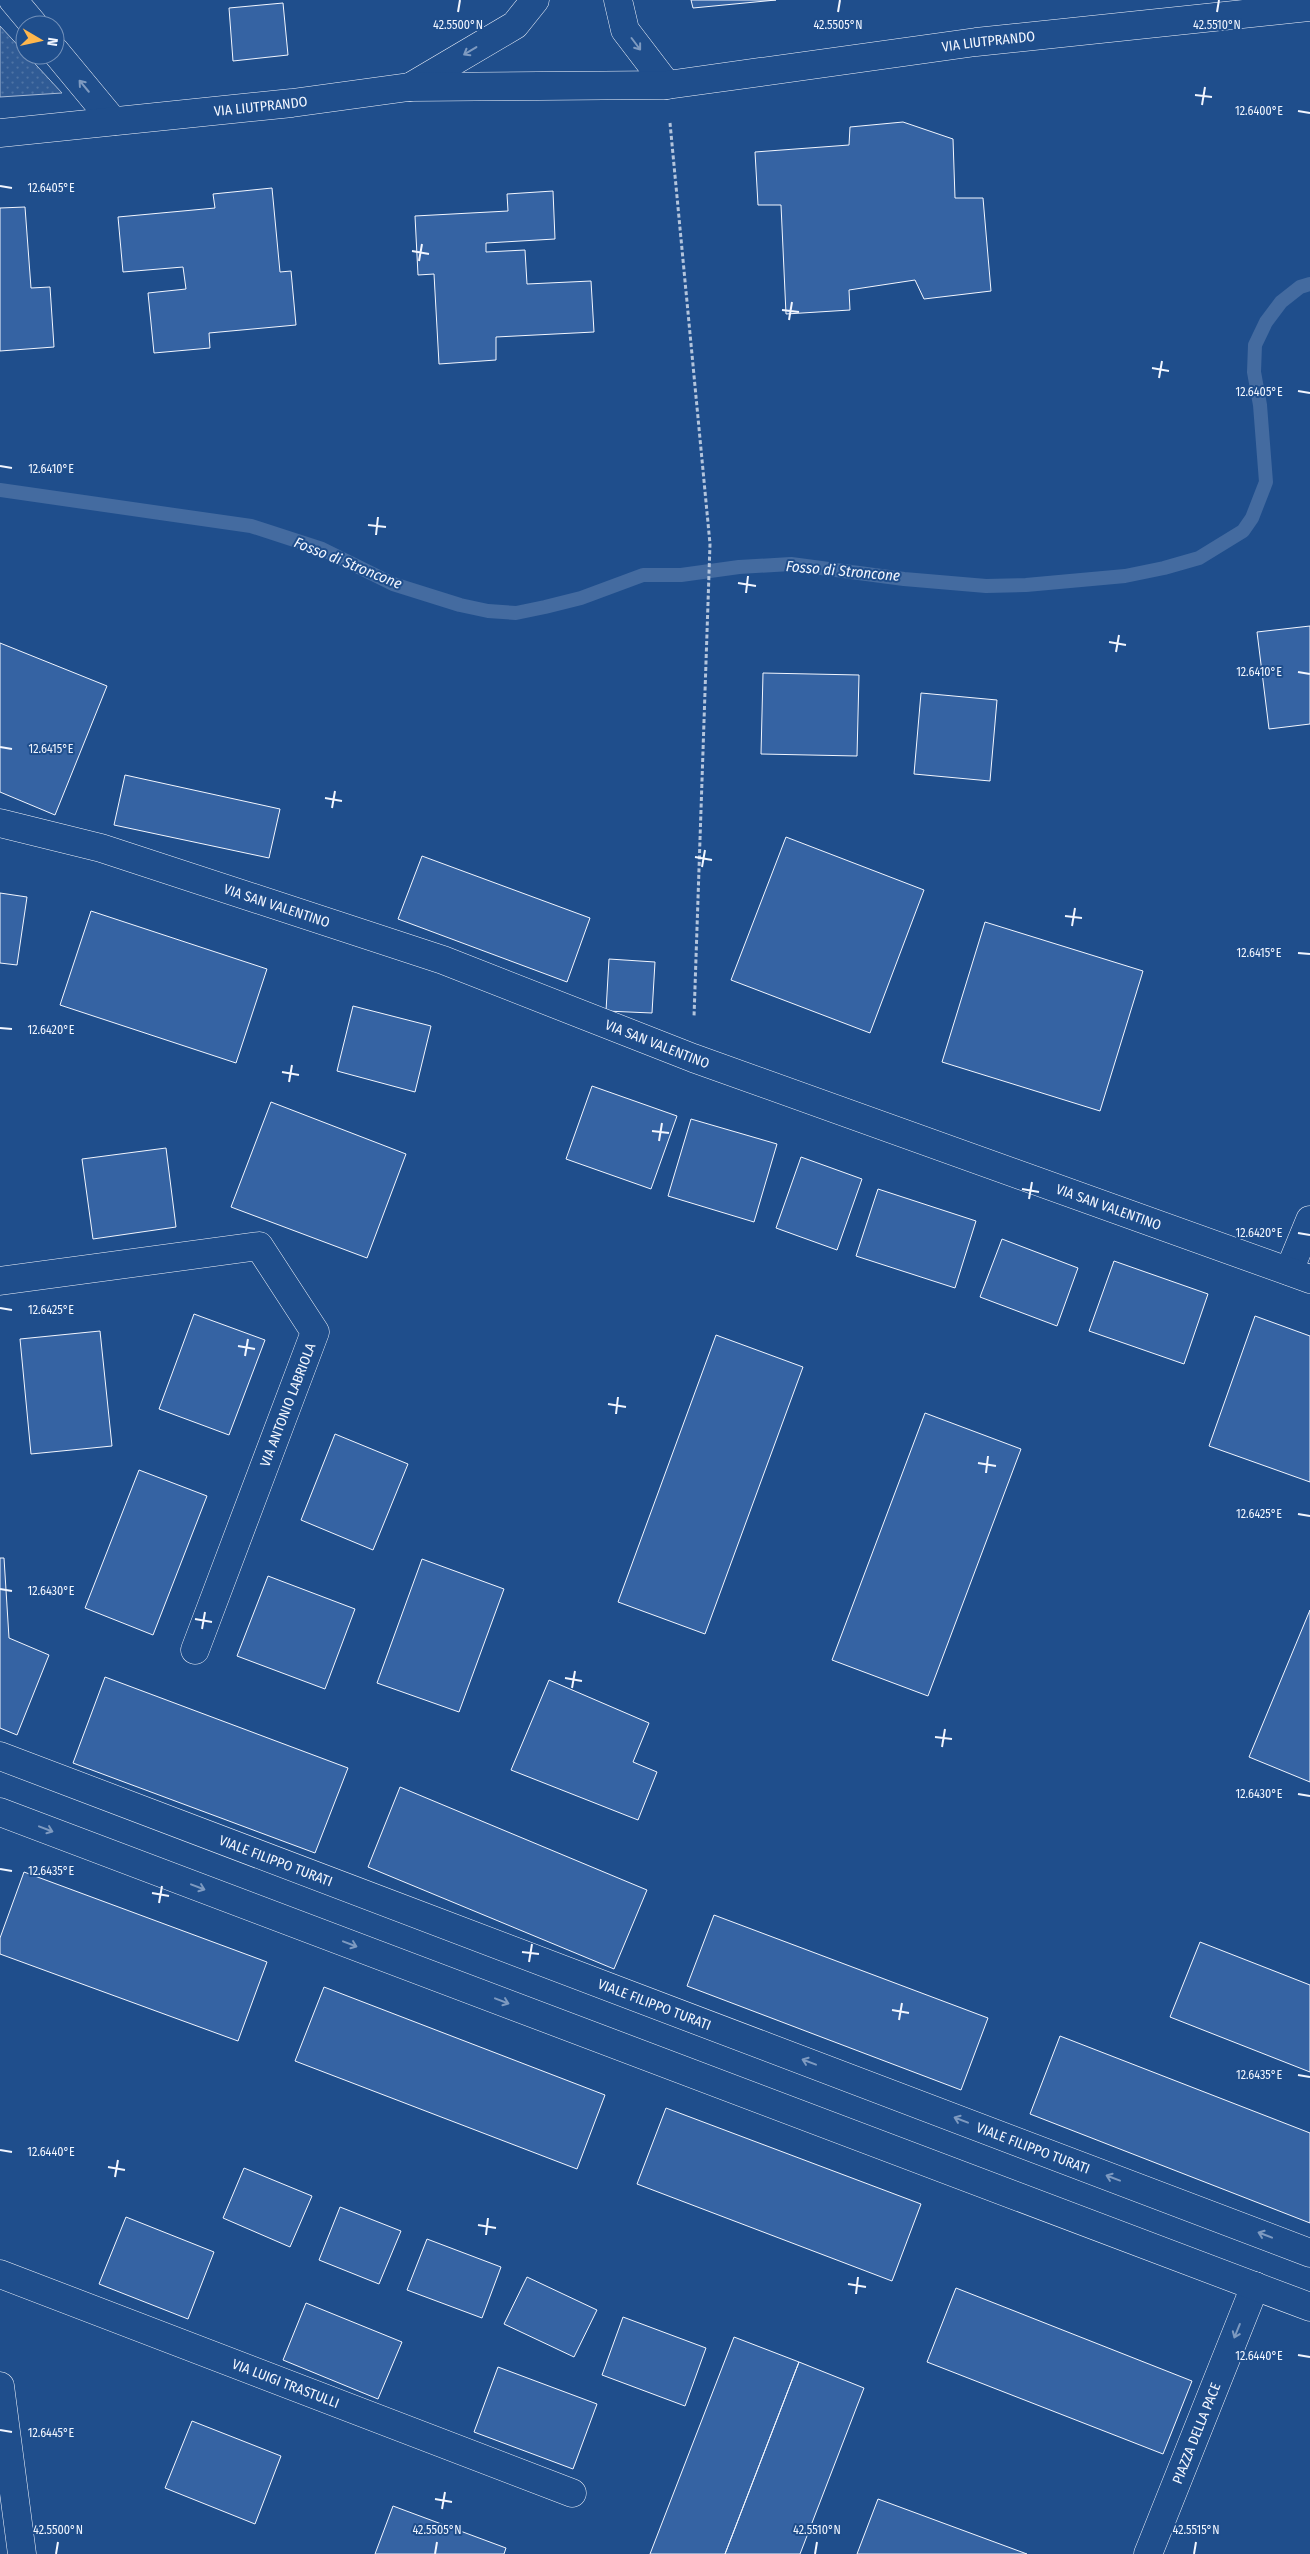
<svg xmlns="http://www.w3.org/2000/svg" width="1310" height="2554" font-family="'Fira Sans Condensed',sans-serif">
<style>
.grass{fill:url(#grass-dots);stroke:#a8bbd7}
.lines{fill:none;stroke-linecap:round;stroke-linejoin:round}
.stream{stroke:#446ba0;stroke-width:14}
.building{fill:#3563a3;stroke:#f2f6ff}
.minor-casing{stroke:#f2f6ff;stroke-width:29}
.tertiary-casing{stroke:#f2f6ff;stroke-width:29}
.primary-casing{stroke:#f2f6ff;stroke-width:29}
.path{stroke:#b3c4dc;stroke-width:3;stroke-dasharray:4 2.5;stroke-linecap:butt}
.minor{stroke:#1f4e8c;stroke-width:28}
.tertiary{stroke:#1f4e8c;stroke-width:28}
.primary{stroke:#1f4e8c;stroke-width:28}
.oneway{stroke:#7e9ac0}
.ticks{fill:none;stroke:#f2f6ff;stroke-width:2}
.labels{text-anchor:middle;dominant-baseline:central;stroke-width:4;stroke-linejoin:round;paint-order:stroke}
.street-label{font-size:14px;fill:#f2f6ff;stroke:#1f4e8c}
.water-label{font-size:15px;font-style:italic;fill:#f2f6ff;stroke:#1f4e8c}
.ticks-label{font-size:12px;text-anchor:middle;fill:#f2f6ff;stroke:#1f4e8c;stroke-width:4;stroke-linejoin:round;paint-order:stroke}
</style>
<defs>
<pattern id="grass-dots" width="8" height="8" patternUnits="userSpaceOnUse" patternTransform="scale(1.25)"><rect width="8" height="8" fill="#305b95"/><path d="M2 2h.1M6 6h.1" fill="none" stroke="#4e73a5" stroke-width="1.8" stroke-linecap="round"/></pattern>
</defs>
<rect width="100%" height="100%" fill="#1f4e8c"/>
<path class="grass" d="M0,26L62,93L0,97Z"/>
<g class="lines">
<path class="stream" d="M0,490L251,526L322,549L393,584L460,605L488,611L516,613L545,607L581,598L643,575H681L739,567L791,564L904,579L986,586L1026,585L1125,576L1164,568L1199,558L1243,531L1252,518L1266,482L1260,405L1254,372L1255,345L1266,322L1281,302L1300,287L1310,284"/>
</g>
<path class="building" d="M691,0H776L693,8Z
M283,3L288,55L233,61L229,8Z
M903,122L953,139L955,198H983L991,291L924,299L915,280L849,290L850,310L786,314L781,205H758L755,152L849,145L850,127Z
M272,188L280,272L291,271L296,325L209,333L210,348L154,353L148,293L186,289L183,267L123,272L118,217L215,208L213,194Z
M553,191L555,239L486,243V252L525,250L527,284L591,281L594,332L496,337V360L439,364L434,274L418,275L415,216L508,211L507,194Z
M25,207L31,288L50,287L54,347L0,351V208Z
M1310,626V724L1269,729L1257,632Z
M0,643L107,686L55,815L0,792Z
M763,673L859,675L857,756L761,754Z
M921,693L997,700L990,781L914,774Z
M125,775L280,809L269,858L114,825Z
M786,837L924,890L870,1033L731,980Z
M422,856L590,918L567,982L398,919Z
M0,893L27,897L17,965L0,963Z
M91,911L267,969L236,1063L60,1005Z
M985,922L1143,971L1100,1111L942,1062Z
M609,959L655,962L652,1013L606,1011Z
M353,1006L431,1026L415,1092L337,1071Z
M592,1086L677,1116L651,1189L566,1159Z
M271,1102L406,1154L367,1258L231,1207Z
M691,1119L777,1144L754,1222L668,1196Z
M166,1148L176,1227L93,1239L82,1159Z
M801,1157L862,1179L837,1250L776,1228Z
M878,1189L976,1221L955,1288L856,1256Z
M1002,1239L1078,1268L1057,1326L980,1297Z
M1114,1261L1208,1294L1184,1364L1089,1331Z
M194,1314L265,1340L229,1435L159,1409Z
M1255,1316L1310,1336V1482L1209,1446Z
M100,1331L112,1446L31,1454L20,1339Z
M716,1335L803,1367L705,1634L618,1602Z
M925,1413L1021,1449L928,1696L832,1660Z
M335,1434L408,1464L373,1550L301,1520Z
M139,1470L207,1496L153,1635L85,1608Z
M0,1558H4L9,1638L49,1655L17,1735L0,1728Z
M422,1559L504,1589L459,1712L377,1683Z
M268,1576L355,1609L325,1689L237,1656Z
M1310,1610V1782L1249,1757Z
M105,1677L348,1768L315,1853L73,1763Z
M549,1680L649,1723L633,1762L657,1772L638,1820L511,1770Z
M400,1787L647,1890L614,1969L368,1867Z
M24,1872L267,1962L238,2041L0,1954V1938Z
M714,1915L988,2018L961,2090L687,1986Z
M1200,1942L1310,1985V2072L1170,2017Z
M324,1987L605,2095L577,2169L295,2061Z
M1060,2036L1310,2133V2223L1030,2114Z
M666,2108L921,2204L892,2281L637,2184Z
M244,2168L312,2196L290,2247L223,2218Z
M340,2207L401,2231L379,2284L319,2260Z
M126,2217L214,2252L188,2319L99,2284Z
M427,2239L501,2267L482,2318L407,2290Z
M527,2277L597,2310L574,2357L504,2324Z
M956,2288L1192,2381L1163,2454L927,2362Z
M306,2303L402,2342L378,2399L283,2360Z
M623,2317L706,2348L685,2406L602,2375Z
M734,2337L799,2362L725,2554H650Z
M799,2362L864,2388L800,2554H725Z
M498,2367L597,2404L573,2469L474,2432Z
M192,2421L281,2456L255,2524L165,2488Z
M878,2499L1027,2554H857Z
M393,2506L506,2548L504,2554H375Z"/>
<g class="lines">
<defs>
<g id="minor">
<path d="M13,0L34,25"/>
<path d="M618,0L625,30L667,85"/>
<path d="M55,51L113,121"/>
<path d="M410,87L515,25L535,0"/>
<path id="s1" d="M0,133L292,103L409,87L667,85L976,42L1310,7"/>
<path d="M1289,1271L1310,1220"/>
<path d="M0,1281L259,1246L315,1332L195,1650"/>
<path id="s2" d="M0,2274L572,2493"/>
<path d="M0,2386L22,2554"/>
<path id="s3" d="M1148,2554L1255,2286"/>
</g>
<g id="tertiary">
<path id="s4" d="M0,1756L1310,2253"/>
<path d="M0,1812L1310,2307"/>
</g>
<g id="primary">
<path id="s5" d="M0,823L101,848L443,960L693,1058L1310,1279"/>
</g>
</defs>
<use href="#minor" class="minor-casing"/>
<use href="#tertiary" class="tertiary-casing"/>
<use href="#primary" class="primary-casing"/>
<path class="path" d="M670,123L710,544L694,1017"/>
<use href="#minor" class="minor"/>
<use href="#tertiary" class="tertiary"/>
<use href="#primary" class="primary"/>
</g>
<defs><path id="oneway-shaft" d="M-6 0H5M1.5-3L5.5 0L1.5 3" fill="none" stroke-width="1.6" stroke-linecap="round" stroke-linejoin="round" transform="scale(1.25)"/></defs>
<g class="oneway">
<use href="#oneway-shaft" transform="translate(636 44) rotate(53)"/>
<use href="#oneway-shaft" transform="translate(470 51) rotate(149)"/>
<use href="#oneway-shaft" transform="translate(84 86) rotate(-130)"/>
<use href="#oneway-shaft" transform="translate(46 1829) rotate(21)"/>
<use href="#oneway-shaft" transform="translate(198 1887) rotate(21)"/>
<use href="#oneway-shaft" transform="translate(350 1944) rotate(21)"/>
<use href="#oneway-shaft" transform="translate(502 2001) rotate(21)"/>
<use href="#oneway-shaft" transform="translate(809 2062) rotate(-159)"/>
<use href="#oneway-shaft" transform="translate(961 2120) rotate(-159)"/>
<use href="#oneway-shaft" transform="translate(1113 2178) rotate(-159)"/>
<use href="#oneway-shaft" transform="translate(1265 2235) rotate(-159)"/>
<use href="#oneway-shaft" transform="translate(1237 2331) rotate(112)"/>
</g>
<path class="ticks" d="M458,12L460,0M838,12L840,0M1217,12L1219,0M1195,95L1212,97M1202,105L1205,87M1298,111L1310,113M0,186L12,188M412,251L429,254M419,261L422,244M782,310L799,312M789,320L792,302M1152,368L1169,371M1159,378L1162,361M1298,391L1310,393M0,466L12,468M368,525L386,527M376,535L378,517M738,583L756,586M746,593L748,576M1109,642L1126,645M1116,652L1119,635M1298,672L1310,674M0,747L12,749M325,798L342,801M332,808L335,791M695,857L712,860M702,867L705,850M1065,916L1082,918M1072,926L1075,908M1298,953L1310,954M0,1028L12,1029M282,1072L299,1075M289,1082L292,1065M652,1131L669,1133M659,1141L662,1123M1022,1189L1039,1192M1029,1199L1032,1182M1298,1233L1310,1235M0,1308L12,1310M238,1346L255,1349M245,1356L248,1339M608,1404L626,1407M616,1414L618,1397M978,1463L996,1466M986,1473L988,1456M1298,1514L1310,1516M0,1589L12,1591M195,1619L212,1622M202,1629L205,1612M565,1678L582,1681M572,1688L575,1671M935,1737L952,1739M942,1747L945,1729M1298,1794L1310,1796M0,1869L12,1871M152,1893L169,1896M159,1903L162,1886M522,1952L539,1954M529,1962L532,1944M892,2010L909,2013M899,2020L902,2003M1298,2075L1310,2077M0,2150L12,2152M108,2167L125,2170M115,2177L118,2160M478,2225L496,2228M486,2235L488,2218M848,2284L866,2287M856,2294L858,2277M1298,2355L1310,2357M0,2430L12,2432M435,2499L452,2502M442,2509L445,2492M56,2554L58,2542M435,2554L437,2542M815,2554L817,2542M1194,2554L1196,2542"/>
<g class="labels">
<g class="street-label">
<text stroke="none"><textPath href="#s1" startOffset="994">VIA LIUTPRANDO</textPath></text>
<text stroke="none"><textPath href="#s1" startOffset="262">VIA LIUTPRANDO</textPath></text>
<text stroke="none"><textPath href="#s5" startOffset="289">VIA SAN VALENTINO</textPath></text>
<text stroke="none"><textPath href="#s5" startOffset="694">VIA SAN VALENTINO</textPath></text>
<text stroke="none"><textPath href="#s5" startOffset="1174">VIA SAN VALENTINO</textPath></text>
<text transform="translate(288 1405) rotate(-69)">VIA ANTONIO LABRIOLA</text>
<text stroke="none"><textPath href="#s4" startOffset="295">VIALE FILIPPO TURATI</textPath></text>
<text stroke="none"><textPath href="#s4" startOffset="700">VIALE FILIPPO TURATI</textPath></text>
<text stroke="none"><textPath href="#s4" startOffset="1105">VIALE FILIPPO TURATI</textPath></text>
<text stroke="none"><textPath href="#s2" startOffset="306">VIA LUIGI TRASTULLI</textPath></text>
<text stroke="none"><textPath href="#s3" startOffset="130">PIAZZA DELLA PACE</textPath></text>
</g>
<g class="water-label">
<text transform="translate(348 563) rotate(22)">Fosso di Stroncone</text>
<text transform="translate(843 571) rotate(5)">Fosso di Stroncone</text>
</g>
</g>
<g class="ticks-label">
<text x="458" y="29">42.5500°N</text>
<text x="838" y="29">42.5505°N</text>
<text x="1217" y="29">42.5510°N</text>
<text x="1259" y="115">12.6400°E</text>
<text x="51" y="192">12.6405°E</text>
<text x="1259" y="396">12.6405°E</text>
<text x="51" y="473">12.6410°E</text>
<text x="1259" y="676">12.6410°E</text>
<text x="51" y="753">12.6415°E</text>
<text x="1259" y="957">12.6415°E</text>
<text x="51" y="1034">12.6420°E</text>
<text x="1259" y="1237">12.6420°E</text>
<text x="51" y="1314">12.6425°E</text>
<text x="1259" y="1518">12.6425°E</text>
<text x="51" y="1595">12.6430°E</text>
<text x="1259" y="1798">12.6430°E</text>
<text x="51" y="1875">12.6435°E</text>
<text x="1259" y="2079">12.6435°E</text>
<text x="51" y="2156">12.6440°E</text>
<text x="1259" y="2360">12.6440°E</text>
<text x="51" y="2437">12.6445°E</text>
<text x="58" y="2534">42.5500°N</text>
<text x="437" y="2534">42.5505°N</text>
<text x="817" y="2534">42.5510°N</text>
<text x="1196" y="2534">42.5515°N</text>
</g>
<g transform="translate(40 40) rotate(99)"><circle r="24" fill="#1f4e8c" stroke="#7391ba"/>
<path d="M0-4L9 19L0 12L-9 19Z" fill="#ffb74d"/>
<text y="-8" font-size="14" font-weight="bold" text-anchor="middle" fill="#f2f6ff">N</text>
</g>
</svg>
